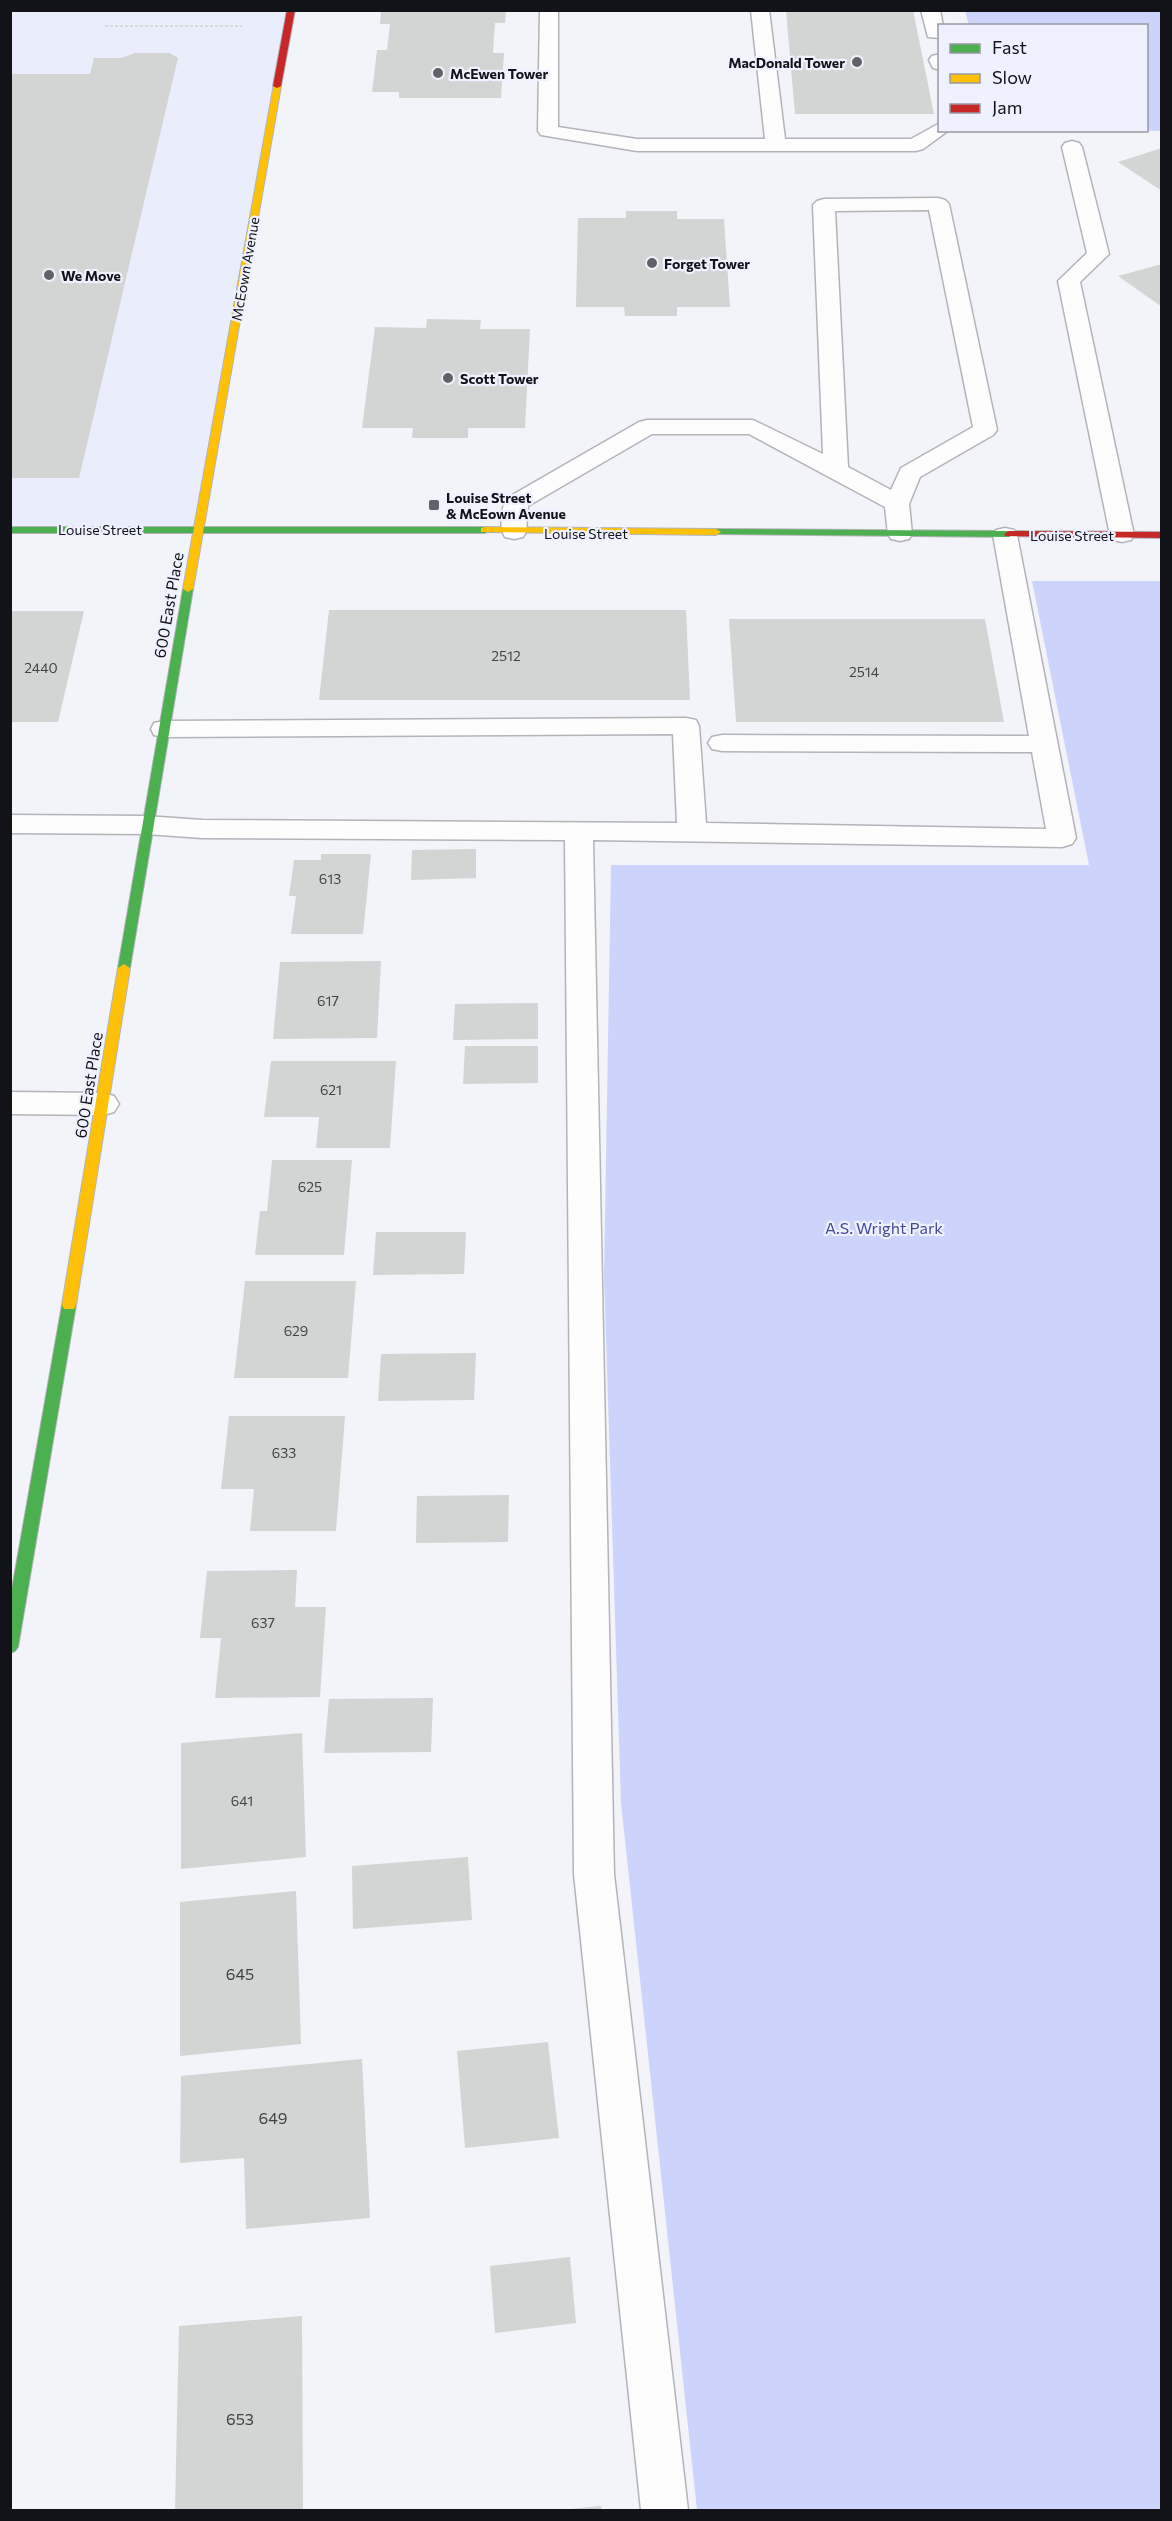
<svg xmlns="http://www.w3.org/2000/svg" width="1172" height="2521" font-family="Commissioner,sans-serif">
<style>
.built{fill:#e9edfc}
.green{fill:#cdd4fb}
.building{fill:#d3d4d4}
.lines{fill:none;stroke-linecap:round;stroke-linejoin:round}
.lane-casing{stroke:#b3b4ba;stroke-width:3}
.street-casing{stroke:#b3b4ba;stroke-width:3}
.fast-casing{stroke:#b3b4ba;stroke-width:2}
.slow-casing{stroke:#b3b4ba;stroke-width:2}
.jam-casing{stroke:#b3b4ba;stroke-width:2}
.path{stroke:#d8d9db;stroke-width:2;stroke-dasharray:3 2;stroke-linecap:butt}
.lane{fill:#fdfdfe;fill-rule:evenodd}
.street{fill:#fdfdfe;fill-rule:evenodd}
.fast{fill:#4caf50;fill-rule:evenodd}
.slow{fill:#ffc107;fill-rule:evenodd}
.jam{fill:#c62828;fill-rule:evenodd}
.poi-dot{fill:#606267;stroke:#eff2fe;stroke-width:2}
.labels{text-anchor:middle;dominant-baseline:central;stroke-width:4.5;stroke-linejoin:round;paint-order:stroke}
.far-poi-label{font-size:14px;font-weight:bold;fill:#121318;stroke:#eff2fe;text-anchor:start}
.far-street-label{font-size:14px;fill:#121318;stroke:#eff2fe}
.number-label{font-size:14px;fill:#424347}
.street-label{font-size:16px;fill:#121318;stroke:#eff2fe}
.park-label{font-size:16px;fill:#42499d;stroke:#eff2fe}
.near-number-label{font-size:16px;fill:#424347}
</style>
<rect width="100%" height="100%" fill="#f2f4fa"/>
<path class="built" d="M10,11H291L198,528L11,530Z"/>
<path class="green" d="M965,11H1161V131H1075L1146,130V26L969,25Z
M1032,581H1161V2510H697L621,1803L604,1276L611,865H1089Z"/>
<path class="building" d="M381,10H506L505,23H495L493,53H504L501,98H399V92H372L377,50H387L390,24H380Z
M786,10H913L934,114H795Z
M135,53H169L178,58L79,478H10V74H90L94,58H122Z
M1162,148V191L1118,162Z
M626,211H677V219H724L730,307H677V316H625L624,307H576L578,218H626Z
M1162,264V307L1118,276Z
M427,319L481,320L480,329H530L525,428H468V438H412L413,428H362L375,327L426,328Z
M329,610H686L690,700H319Z
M10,611H84L58,722H10Z
M729,619H985L1004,722H736Z
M476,849V878L411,880L412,850Z
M321,854H371L363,934H291L296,896H289L294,860H321Z
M381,961L377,1038L273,1039L280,962Z
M538,1003V1039L453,1040L455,1004Z
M465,1046H538V1083L463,1084Z
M271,1061H396L390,1148H316L319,1117H264Z
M272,1160H352L344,1255H255L260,1211H267Z
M376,1232H466L464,1274L373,1275Z
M245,1281H356L348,1378H234Z
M476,1353L474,1400L378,1401L381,1354Z
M229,1416H345L336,1531H250L254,1489H221Z
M509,1495L508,1542L416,1543L417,1496Z
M297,1570L295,1607H326L320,1697L215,1698L221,1638H200L207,1571Z
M433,1698L431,1752L324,1753L329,1699Z
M302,1733L306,1857L181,1869V1743Z
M468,1857L472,1920L353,1929L352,1866Z
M296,1891L301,2044L180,2056V1902Z
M548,2042L559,2138L465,2148L457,2051Z
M362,2059L370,2218L246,2229L244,2158L180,2163L181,2076Z
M570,2257L576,2323L495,2333L490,2266Z
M302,2316L303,2510H175L179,2326Z
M601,2506L602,2510H570V2509Z"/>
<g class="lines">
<defs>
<path id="lane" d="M540,10H558V127L637,139H765L751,10H769L785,139H911L940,123V130H949L923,149L916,151H637L541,135L538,131Z
M921,10H940L943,26H940V38L928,37Z
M940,54V70L933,68L929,60L932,56Z
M1072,141L1079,143L1082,147L1109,254L1080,282L1134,535L1131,540L1122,542L1113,540L1110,535L1058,281L1087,253L1062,147L1065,143Z
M938,198L945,200L949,204L997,430L993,435L920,477L909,504L912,534L909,539L900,541L891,539L888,534L885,507L749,434H652L528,506L526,532L523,537L514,539L505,537C499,528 501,507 507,498L639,422L647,420H753L823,454L813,205L817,201L824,199ZM929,210L973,427L901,468L891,490L848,467L835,211Z
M1005,528L1014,530L1017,535L1076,838L1072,844L1062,847L593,840L614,1874L688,2510H641L574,1874L565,840L202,838L146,834L10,833V815L146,816L202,820L677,823L673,734L164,737L154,735L151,729L154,723L164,721L686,718L696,720L699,726L706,823L1046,829L1032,752L722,751L712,749L708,743L712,737L722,735L1029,736L993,535L996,530Z"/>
<path id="street" d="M10,1092L103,1093L114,1096L119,1104L114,1112L103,1115L10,1114Z"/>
<path id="fast" d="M10,527H485L490,530L485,533H10Z
M716,529L1009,531L1014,534L1009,537L712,534V530Z
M188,586L193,589L130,968L124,972L118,968L183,589Z
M69,1300L74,1301L76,1305L18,1647L15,1651L10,1653V1600L62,1305L64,1301Z"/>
<path id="slow" d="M274,84L281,86L193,589L188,592L183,589Z
M485,527L716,529L721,532L716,535L481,532V528Z
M124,964L130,968L76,1305L74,1309H64L62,1305L118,968Z"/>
<path id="jam" d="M287,10H295L281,86L277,88L273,86Z
M1009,531L1162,532V538L1005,536L1004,534Z"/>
</defs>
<use href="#lane" class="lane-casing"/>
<use href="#street" class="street-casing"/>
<use href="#fast" class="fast-casing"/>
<use href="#slow" class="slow-casing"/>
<use href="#jam" class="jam-casing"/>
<path class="path" d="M105,26H242"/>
<use href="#lane" class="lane"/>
<use href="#street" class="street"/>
<use href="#fast" class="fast"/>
<use href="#slow" class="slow"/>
<use href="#jam" class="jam"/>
</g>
<g class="poi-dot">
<circle cx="857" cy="62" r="6"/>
<circle cx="438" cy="73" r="6"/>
<circle cx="652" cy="263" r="6"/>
<circle cx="49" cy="275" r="6"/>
<circle cx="448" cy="378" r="6"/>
<rect x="428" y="499" width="12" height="12" rx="3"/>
</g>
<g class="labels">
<g class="far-poi-label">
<text x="845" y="62" text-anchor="end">MacDonald Tower</text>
<text x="450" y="73">McEwen Tower</text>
<text x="664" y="263">Forget Tower</text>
<text x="61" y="275">We Move</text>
<text x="460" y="378">Scott Tower</text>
<text x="446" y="497">Louise Street<tspan x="446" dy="16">&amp; McEown Avenue</tspan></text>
</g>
<g class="far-street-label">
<text transform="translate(245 269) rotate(-80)">McEown Avenue</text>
<text x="100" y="529">Louise Street</text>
<text x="586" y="533">Louise Street</text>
<text x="1072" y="535">Louise Street</text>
</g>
<g class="number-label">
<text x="506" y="655">2512</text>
<text x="41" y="667">2440</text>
<text x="864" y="671">2514</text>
<text x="330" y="878">613</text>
<text x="328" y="1000">617</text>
<text x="331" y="1089">621</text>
<text x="310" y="1186">625</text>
<text x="296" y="1330">629</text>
<text x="284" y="1452">633</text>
<text x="263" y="1622">637</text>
<text x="242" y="1800">641</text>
</g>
<g class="street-label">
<text transform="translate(168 605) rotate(-80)">600 East Place</text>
<text transform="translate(88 1085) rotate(-81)">600 East Place</text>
</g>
<g class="park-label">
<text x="884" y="1227">A.S. Wright Park</text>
</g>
<g class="near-number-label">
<text x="240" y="1973">645</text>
<text x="273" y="2117">649</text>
<text x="240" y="2418">653</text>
</g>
</g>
<rect width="1172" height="2521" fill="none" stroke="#121318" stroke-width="24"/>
<rect x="938" y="24" width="210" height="108" fill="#eff2fe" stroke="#9799a2" stroke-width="1.5"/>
<rect x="950" y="44" width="30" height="9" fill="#4caf50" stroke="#9799a2" stroke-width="1.5"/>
<text x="992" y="54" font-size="18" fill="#121318">Fast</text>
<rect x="950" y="74" width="30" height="9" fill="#ffc107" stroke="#9799a2" stroke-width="1.5"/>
<text x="992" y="84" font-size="18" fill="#121318">Slow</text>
<rect x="950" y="104" width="30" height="9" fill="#c62828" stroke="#9799a2" stroke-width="1.5"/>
<text x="992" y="114" font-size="18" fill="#121318">Jam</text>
</svg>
